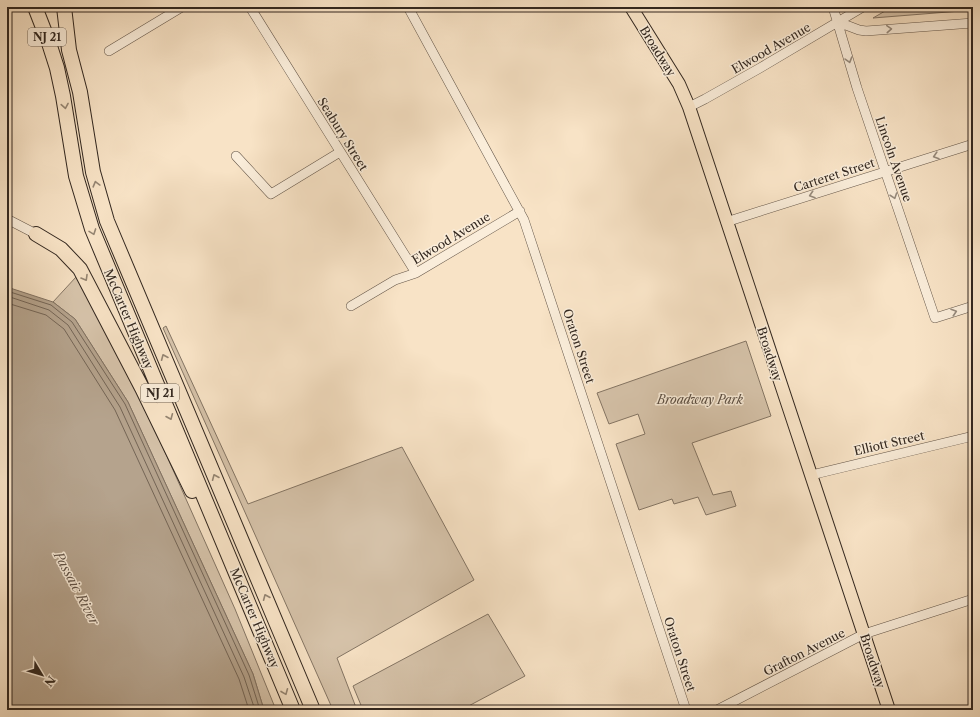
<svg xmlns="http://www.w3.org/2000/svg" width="980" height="717" font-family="'Libre Caslon Text',serif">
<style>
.green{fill:#d6c3aa;stroke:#847564}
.water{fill:#b5a38d;stroke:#817161}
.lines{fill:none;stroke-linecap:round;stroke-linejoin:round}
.shore{stroke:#746556;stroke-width:1}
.minor-casing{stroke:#645649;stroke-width:10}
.major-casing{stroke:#32271f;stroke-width:14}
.highway-casing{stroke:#32271f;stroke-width:16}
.minor{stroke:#faedda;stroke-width:9}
.major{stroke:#f8e3c6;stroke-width:12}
.highway{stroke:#f8e3c6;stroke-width:14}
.oneway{stroke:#968a7c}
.oneway2{stroke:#958572}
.labels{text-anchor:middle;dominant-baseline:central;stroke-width:3;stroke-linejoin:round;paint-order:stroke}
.shield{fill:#faedda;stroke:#6e6257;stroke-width:1}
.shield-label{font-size:11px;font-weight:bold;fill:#32271f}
.street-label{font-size:12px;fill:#32271f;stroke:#faedda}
.park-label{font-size:12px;font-style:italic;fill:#5b4e42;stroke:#faedda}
.water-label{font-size:13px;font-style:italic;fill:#605246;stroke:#faedda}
</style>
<rect width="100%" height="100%" fill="#f8e3c6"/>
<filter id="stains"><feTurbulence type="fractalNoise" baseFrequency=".005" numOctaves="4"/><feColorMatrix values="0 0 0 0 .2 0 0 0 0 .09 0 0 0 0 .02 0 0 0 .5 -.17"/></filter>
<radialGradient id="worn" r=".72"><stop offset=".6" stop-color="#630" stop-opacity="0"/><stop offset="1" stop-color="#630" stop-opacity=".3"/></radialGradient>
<path class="green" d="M892,7H973V10L873,18Z
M76,277L114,346L161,443L235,609L276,710H264L253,674L128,402L75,319L53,302Z
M166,326L248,504L402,447L474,580L337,658L357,710H333L163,328Z
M746,341L771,416L692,443L713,495L731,491L736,506L706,515L698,497L674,504L672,499L639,510L616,444L645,434L638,414L609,424L597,393Z
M488,614L525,676L461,710H363L353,686Z"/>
<path class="water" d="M7,287L53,302L75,319L128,402L253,674L264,710H7Z"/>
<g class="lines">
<path class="shore" d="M7,291L51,305L72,322L125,404L249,675L260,710
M7,296L49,310L68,325L120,407L244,677L255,710
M7,303L46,315L64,329L115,410L239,679L249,710"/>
<defs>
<path id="minor" d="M250,7L416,273
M408,7L524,220L686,710
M833,7L857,88L935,318L973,306
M838,22L859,30L866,31L973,23
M109,51L182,7
M689,107L705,99L760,68L863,7
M236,156L271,194L340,152
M7,219L36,234
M726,222L973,144
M351,306L395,280L416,273L520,211
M811,475L973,436
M717,710L864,634L973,599"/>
<path id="major" d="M631,7L679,84L689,107L889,710"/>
<path id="highway" d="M35,7L49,43L57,68L63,96L76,176L92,229L293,710
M64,7L69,50L80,92L93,172L107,221L313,710
M36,234L61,249L80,269L142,388L192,491"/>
</defs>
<use href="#minor" class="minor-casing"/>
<use href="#major" class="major-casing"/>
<use href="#highway" class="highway-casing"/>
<use href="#minor" class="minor"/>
<use href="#major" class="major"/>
<use href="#highway" class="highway"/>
</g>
<defs><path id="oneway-chevron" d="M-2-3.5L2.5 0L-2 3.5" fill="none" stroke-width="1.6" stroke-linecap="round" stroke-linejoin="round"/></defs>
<g class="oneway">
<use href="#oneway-chevron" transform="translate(889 29) rotate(-4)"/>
<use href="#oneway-chevron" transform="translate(849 60) rotate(74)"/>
<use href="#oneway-chevron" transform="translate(936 156) rotate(163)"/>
<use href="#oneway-chevron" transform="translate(812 195) rotate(162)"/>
<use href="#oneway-chevron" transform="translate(894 196) rotate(71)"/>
<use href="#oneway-chevron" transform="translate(954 312) rotate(-18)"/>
</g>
<g class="oneway2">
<use href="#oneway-chevron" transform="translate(65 106) rotate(80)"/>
<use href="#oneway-chevron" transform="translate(96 184) rotate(-105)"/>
<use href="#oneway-chevron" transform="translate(93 232) rotate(70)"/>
<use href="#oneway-chevron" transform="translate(85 278) rotate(60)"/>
<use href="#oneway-chevron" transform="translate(164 357) rotate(-113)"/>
<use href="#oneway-chevron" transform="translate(170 417) rotate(67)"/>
<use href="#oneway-chevron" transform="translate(215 477) rotate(-113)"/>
<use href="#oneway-chevron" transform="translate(266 597) rotate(-113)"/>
<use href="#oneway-chevron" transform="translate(285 692) rotate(68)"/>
</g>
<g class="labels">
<g class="shield">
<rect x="28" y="28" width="38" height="18" rx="3"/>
<rect x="141" y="384" width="38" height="18" rx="3"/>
</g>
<g class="shield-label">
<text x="47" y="37">NJ 21</text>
<text x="160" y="393">NJ 21</text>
</g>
<g class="street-label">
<text transform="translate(771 48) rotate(-30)">Elwood Avenue</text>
<text transform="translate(658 51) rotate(58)">Broadway</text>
<text transform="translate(343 134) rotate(58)">Seabury Street</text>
<text transform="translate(894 159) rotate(71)">Lincoln Avenue</text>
<text transform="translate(834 175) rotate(-18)">Carteret Street</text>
<text transform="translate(451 238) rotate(-31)">Elwood Avenue</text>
<text transform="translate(129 319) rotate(67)">McCarter Highway</text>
<text transform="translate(579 346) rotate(72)">Oraton Street</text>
<text transform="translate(770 354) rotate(72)">Broadway</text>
<text transform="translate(889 443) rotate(-13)">Elliott Street</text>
<text transform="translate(255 618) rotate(67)">McCarter Highway</text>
<text transform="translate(804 652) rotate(-27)">Grafton Avenue</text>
<text transform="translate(680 654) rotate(72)">Oraton Street</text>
<text transform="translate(873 661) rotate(72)">Broadway</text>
</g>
<g class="park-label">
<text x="700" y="399">Broadway Park</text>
</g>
<g class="water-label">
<text transform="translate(77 588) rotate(62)">Passaic River</text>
</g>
</g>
<rect width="980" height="717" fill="none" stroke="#f8e3c6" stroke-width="24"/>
<rect x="8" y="8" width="964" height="701" fill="none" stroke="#32271f" stroke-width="2"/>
<rect x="12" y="12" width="956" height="693" fill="none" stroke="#32271f"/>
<g transform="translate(42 675) rotate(128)" stroke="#faedda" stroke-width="3" paint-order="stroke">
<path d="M0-3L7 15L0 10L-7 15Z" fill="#32271f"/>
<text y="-6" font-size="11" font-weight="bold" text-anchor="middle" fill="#32271f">N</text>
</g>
<rect width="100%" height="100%" filter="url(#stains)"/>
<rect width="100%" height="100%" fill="url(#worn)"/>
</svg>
